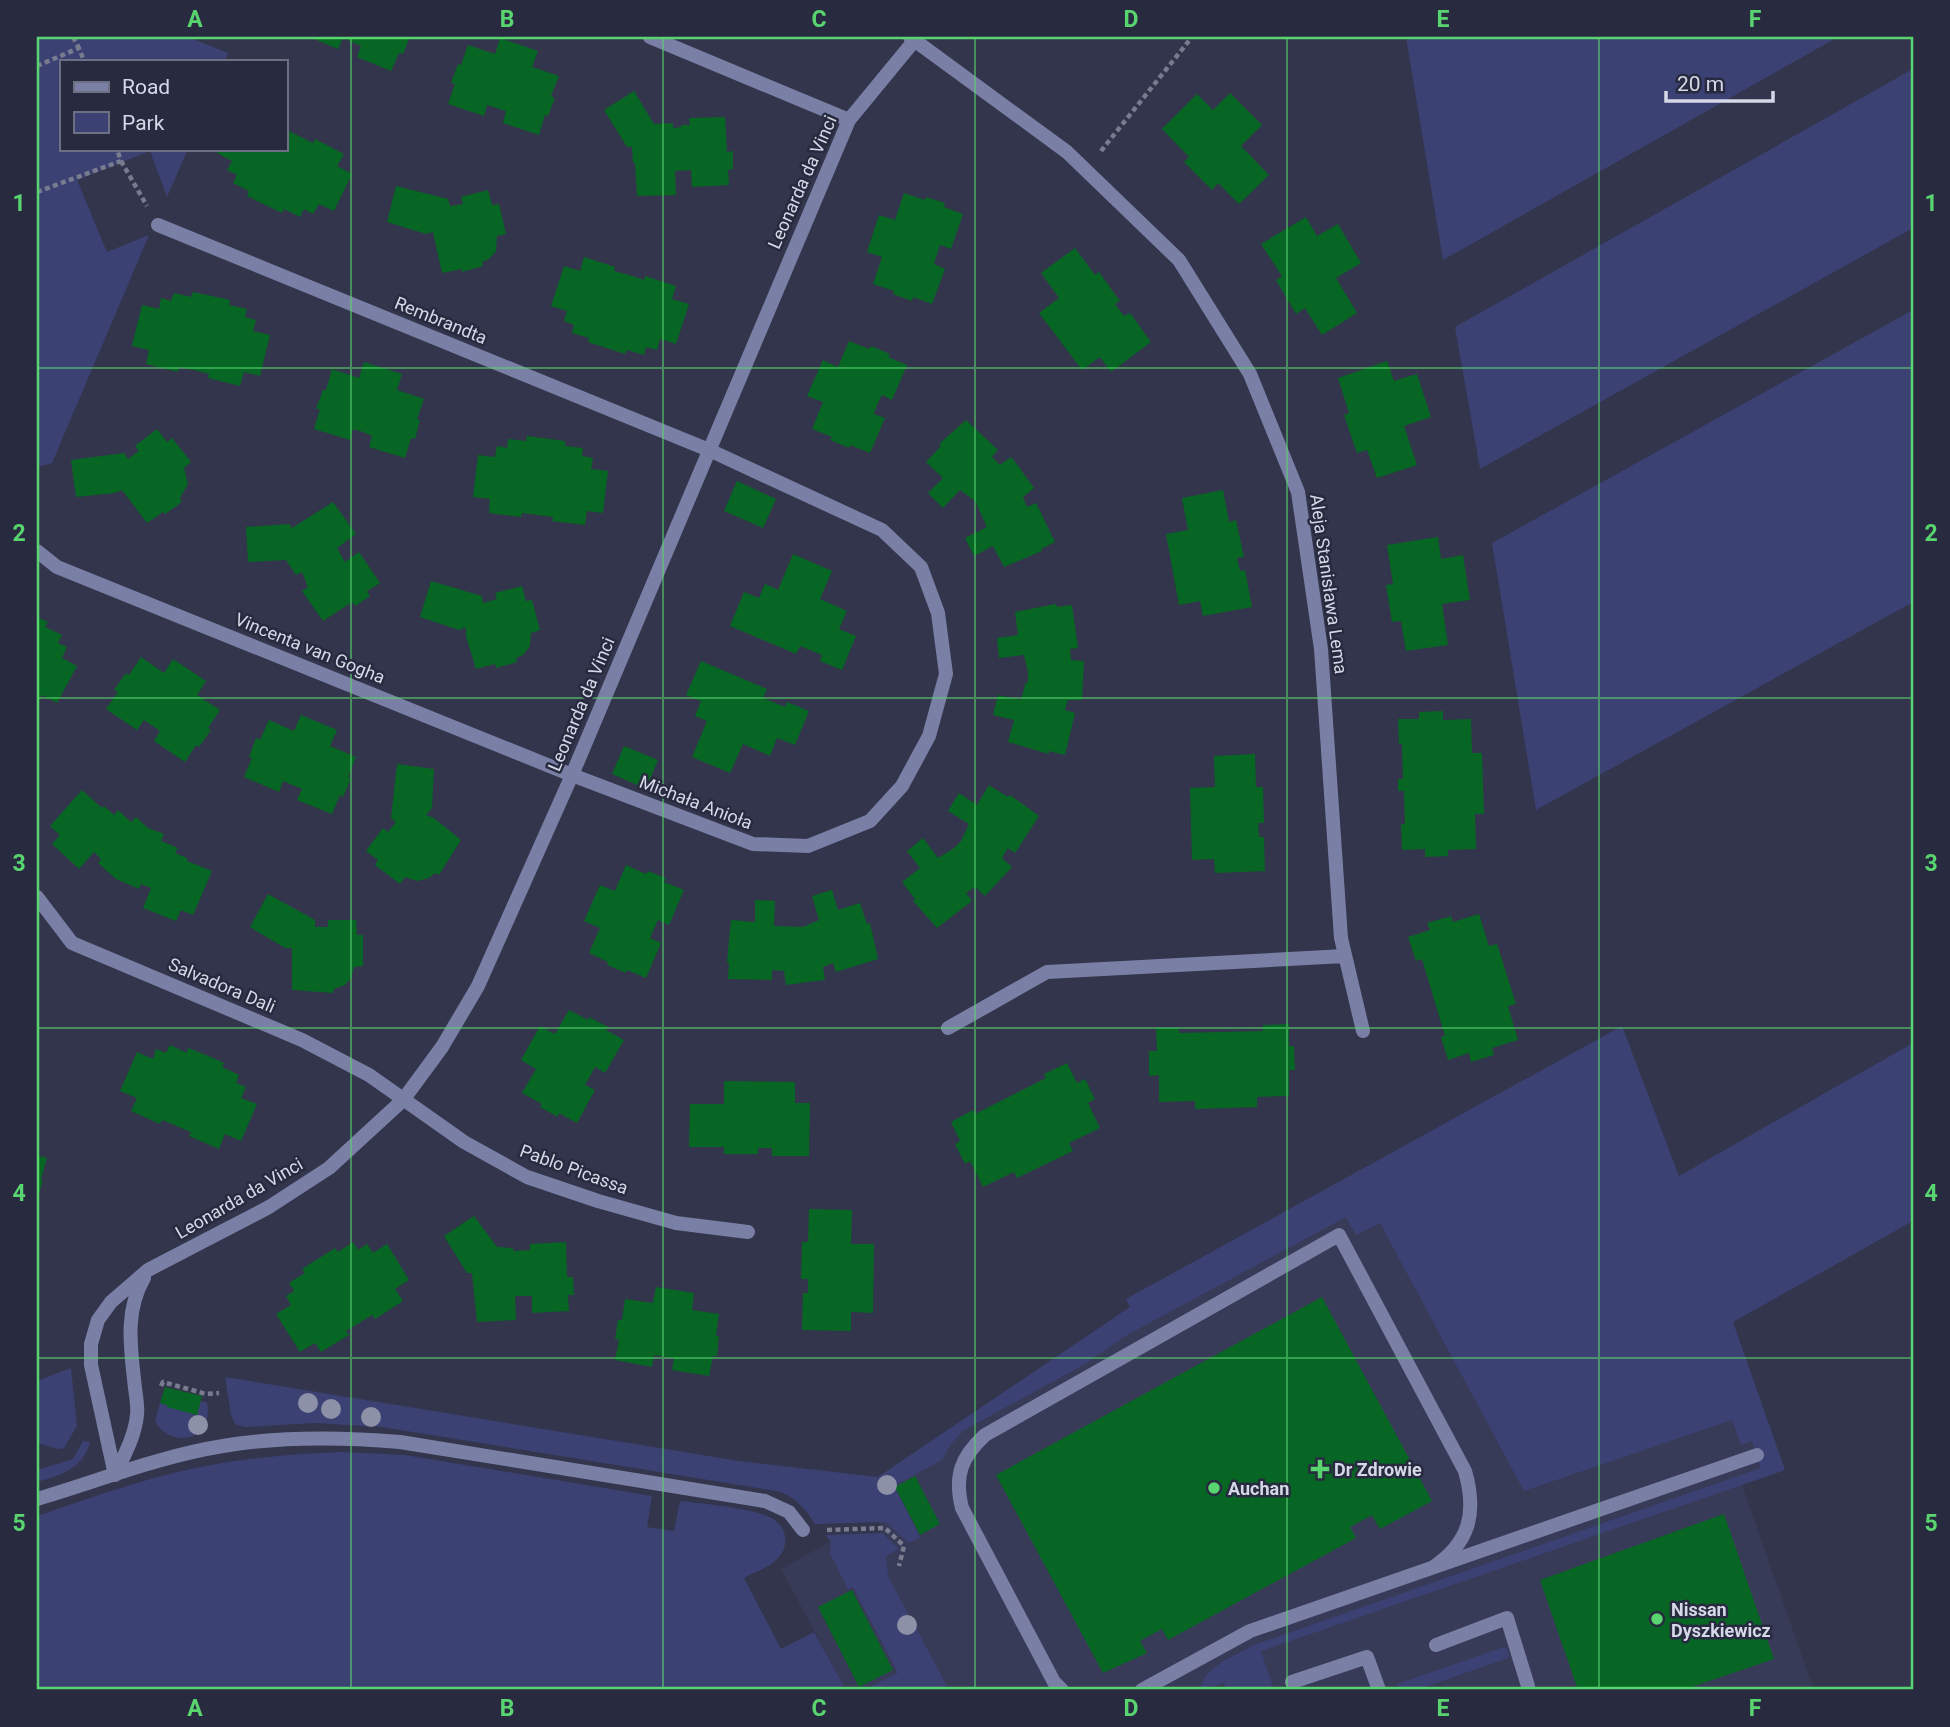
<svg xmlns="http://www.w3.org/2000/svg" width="1950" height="1727" font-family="Roboto,sans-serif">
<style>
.built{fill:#383b58}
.green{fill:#3c4174}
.building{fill:#076624}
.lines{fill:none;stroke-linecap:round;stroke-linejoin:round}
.path{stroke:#797c8e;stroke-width:4.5;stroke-dasharray:5 3.5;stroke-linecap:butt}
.service{stroke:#7a7fa5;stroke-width:14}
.minor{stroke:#7a7fa5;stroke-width:14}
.tree{fill:#8d91a7}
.grid{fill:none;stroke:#59d56f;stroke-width:2;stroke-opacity:0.55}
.poi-dot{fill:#59d56f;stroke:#282b40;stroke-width:2.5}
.labels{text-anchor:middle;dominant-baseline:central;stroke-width:5;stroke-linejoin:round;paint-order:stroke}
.street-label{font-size:18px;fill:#d5d8e6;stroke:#282b40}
.poi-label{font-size:18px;font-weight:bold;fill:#d5d8e6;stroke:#282b40;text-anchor:start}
.neatline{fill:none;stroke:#59d56f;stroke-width:2.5}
.grid-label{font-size:23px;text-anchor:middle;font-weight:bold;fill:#59d56f}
</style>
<rect width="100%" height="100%" fill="#32354b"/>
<path class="built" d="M1622,1026L1785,1470L1742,1485L1814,1690H846L781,1569L831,1541L882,1565L878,1477L1130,1307L1126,1299Z"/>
<path class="green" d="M37,37H188L228,53L225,61H61V149H188L167,197L150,151L77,180L107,252L149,235L52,463L37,467Z
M1406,37H1838L1443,260Z
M1913,69V228L1480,469L1455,327Z
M1913,310V602L1536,810L1492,543Z
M1622,1026L1679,1176L1913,1043V1221L1733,1322L1785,1470L1261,1651L1274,1690H1227L1224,1683L1200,1690C1203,1667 1235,1656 1254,1645L1761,1468L1752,1441L1741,1445L1732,1420L1524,1491L1380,1223L1356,1235L1346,1217L1127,1335L1085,1364L964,1430L951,1444L942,1460L894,1486L920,1537L909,1543L886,1522L815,1524C805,1508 795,1496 776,1491L382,1427L315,1423L245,1427L235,1424L231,1415L225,1377L739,1461L878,1477L1130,1307L1126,1299Z
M71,1368L77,1426L64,1448L58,1449L37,1443V1381Z
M201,1401L207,1403C214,1440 174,1450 155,1422L160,1403L196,1415Z
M83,1441L90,1442C83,1469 61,1475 37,1482V1470L73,1459Z
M341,1452L405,1455L652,1496L647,1527L674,1531L680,1501C704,1504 744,1507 767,1516C786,1523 792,1544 777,1559C769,1568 754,1572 744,1578L781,1649L814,1632L846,1690H37V1516C88,1499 139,1480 191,1469C241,1458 291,1454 341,1452Z
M882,1533L899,1549L886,1556L888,1576L949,1690H863L898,1673L853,1587L848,1589L830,1553L831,1541L825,1535Z
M1504,1647L1507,1648L1509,1656L1508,1658L1416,1690H1399L1397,1684Z"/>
<path class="building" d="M309,37H410L403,54L399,53L391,71L357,57L361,46L343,38L338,49Z
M500,38L538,51L532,67L559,76L551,96L555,98L548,116L545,115L539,135L503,123L506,111L487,105L484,116L448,104L455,84L451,83L458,64L461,65L468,45L495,54Z
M634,91L654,124L673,123V128L681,127V125H690L689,118L725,117L727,152L733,151V169L728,170L729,185L692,187L691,170L675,171L676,195L637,196L635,163H633L632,147H627L604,110Z
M1230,93L1262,125L1241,146L1269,175L1239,204L1218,183L1212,190L1184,162L1189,157L1162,129L1197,94L1213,110Z
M285,129L313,143L315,139L344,154L337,166L352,174L334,211L319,204L313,214L304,209L300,217L284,209L282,213L247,196L249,191L233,183L237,175L227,170L232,161L217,153L219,149H285Z
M396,186L448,199L450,206L463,204L461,197L488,190L492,205L499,204L506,234L497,236L496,251L489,259L482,262L483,266L462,272V269L442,273L433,232L426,234L387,222Z
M904,193L925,200L926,197L945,203L944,207L963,214L951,249L940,245L934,264L945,269L932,304L913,297L912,301L893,294L894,291L873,284L882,257L867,252L879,215L895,220Z
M1306,217L1317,236L1338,224L1361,263L1336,278L1357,313L1322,335L1305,308L1296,314L1276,280L1282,276L1261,244Z
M1075,248L1095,275L1099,272L1120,301L1115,304L1124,316L1130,313L1151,342L1111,372L1100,357L1082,370L1039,313L1059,298L1041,273Z
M584,257L615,267L614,271L629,275L644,280L645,276L676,286L672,299L689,304L676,344L660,339L657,350L646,347L644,355L627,350L625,354L588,342L589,338L572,333L574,325L564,321L567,311L551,306L564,266L580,271Z
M193,292L230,300L229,305L247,309L245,317L256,320L253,331L270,335L260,376L244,372L240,386L208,378L209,374L194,370L179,367L178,372L146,364L149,350L132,346L142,305L159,309L161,298L171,301L174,293L191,297Z
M849,341L869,349L871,346L890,354L888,357L907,365L892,400L882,395L877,405L874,414L885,418L870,453L850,445L849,448L830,440L832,437L812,429L823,402L807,396L823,360L838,367Z
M1387,361L1394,381L1417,374L1431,417L1404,426L1417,465L1377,478L1367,450L1357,453L1344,415L1349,413L1338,378Z
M364,362L402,374L397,390L424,399L417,419L420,420L415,439L411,438L405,458L369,447L372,436L363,432L353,429L350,440L314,429L320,409H316L323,390H326L332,369L359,378Z
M966,420L998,450L992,457L1000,465L1011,457L1016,463L1034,488L1023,497L1027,507L1036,503L1055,542L1041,549L1042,551L1004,567L993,546L974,556L965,538L987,527L975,501L960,490L943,508L928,493L943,478L926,462L941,446L939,444Z
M157,429L167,442L172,438L191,462L184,468L188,484L180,498L182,501L178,505L165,514L163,512L147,523L122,490L115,493L76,497L71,460L124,453L128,459L139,451L135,446Z
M527,436L565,441V446L583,448L582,456L593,458L591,469L608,471L603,513L587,511L585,525L552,521L553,517L522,513L521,517L489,513L490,499L473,497L478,455L495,457L497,446L507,448L508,439L526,441Z
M737,481L776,499L763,528L724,511Z
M1223,490L1229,522L1236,520L1244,557L1237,558L1240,571L1245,570L1252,607L1203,616L1200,601L1179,605L1166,534L1188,530L1182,498Z
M333,502L356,534L337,548L345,562L359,552L380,583L367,591L370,596L355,606L352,602L323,621L302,591L308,587L302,572L296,575L286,560L248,562L246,527L289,524L292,528Z
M1438,537L1441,559L1463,555L1470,600L1442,604L1448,645L1406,651L1401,621L1392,622L1386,585L1393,584L1387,545Z
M793,554L832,571L820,599L847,611L839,629L856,636L842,670L820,661L822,655L800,646L796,654L730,626L744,592L759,598L765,584L778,590Z
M431,581L482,596L483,603L497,599L495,593L522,586L526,601L532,600L540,630L531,633L530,646L523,655L516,658L517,662L496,668L495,664L476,669L466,636V627L459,630L420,617Z
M1056,604L1057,607L1072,605L1078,648L1070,649L1071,660L1084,661L1082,700H1068L1065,710L1075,713L1065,755L1049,751V754L1008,742L1014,720L993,715L998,695L1021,700L1026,682L1028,683V672L1024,655L999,658L997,638L1018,635L1015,612Z
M37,617L48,622L45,627L62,635L58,643L67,647L62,658L77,666L57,703L42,695L37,705Z
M141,657L164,673L173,659L206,681L197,695L220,710L208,728L211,730L199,747L196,745L185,762L154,741L160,731L144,720L137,730L106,709L118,692L114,690L126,673L129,675Z
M701,661L767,689L763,698L785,707L787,702L809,711L795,745L777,738L770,756L743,744L730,773L692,757L707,721L695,716L701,701L686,695Z
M1443,711V720L1471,719L1472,753H1482L1484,814H1475L1476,849L1448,850V856L1425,857V849L1402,850L1401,824H1405L1404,791H1398V779H1403L1402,744H1399L1398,719H1419V712Z
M301,715L337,730L330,746L356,757L348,777L351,778L343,797L340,795L332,814L297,800L302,789L283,781L279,792L244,777L252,758L249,757L256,738L260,740L269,720L294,731Z
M624,746L658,760L646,789L612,774Z
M1255,754L1256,787H1263L1264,823H1258L1259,837H1264L1265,871L1215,873L1214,859L1192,860L1190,788L1215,787L1214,756Z
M397,764L434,769L432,808L426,815L434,818L461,840L439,875L435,873L429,878L417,881L405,877L400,884L375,865L378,860L366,851L383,828L388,832L396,822L391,818Z
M989,785L1008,797L1010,795L1039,816L1015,853L1008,848L1002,858L1012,867L985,896L975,887L966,893L972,901L937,928L913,901L915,899L902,882L920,868L907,851L923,838L938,858L954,848L961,841L969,824L948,811L959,793L977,805Z
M82,790L102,808L104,806L114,815L118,810L131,822L136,817L148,828L164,834L161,841L178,848L175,853L187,858V861L212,871L193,915L181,910L176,921L143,908L151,888L141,884L139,889L116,879L98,863L101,859L94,852L79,869L52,844L60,835L50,826Z
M626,865L646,874L648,871L666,878L664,882L684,890L669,925L658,920L650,938L661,943L646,978L627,970L626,973L607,965L608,962L589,953L600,928L584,921L600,885L615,891Z
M832,890L838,910L860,903L867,924L870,923L878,959L836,972L833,963L823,967L825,980L816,981L786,985L784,971L772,970V980L728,979L729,963L727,962L731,920L755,922V900L775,901L774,926L803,927L819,920L812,896Z
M268,894L315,920V927H328V920H356L357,935H363V966L354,967L351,978L345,985L334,989L333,993L292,990V948H285L250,927Z
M1479,914L1489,946L1497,944L1516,1004L1508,1006L1518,1040L1492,1048L1494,1055L1471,1062L1469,1053L1448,1060L1441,1037L1445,1036L1422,959L1416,961L1408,937L1430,930L1427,923L1451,916L1453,922Z
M569,1010L588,1020L589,1017L608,1027L606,1030L624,1040L605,1073L595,1067L585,1085L595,1090L577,1123L559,1113L558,1117L540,1107L542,1104L522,1093L536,1069L521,1060L540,1026L555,1034Z
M1289,1024V1046H1294L1295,1070H1289V1096L1257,1097V1107L1195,1109V1101L1159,1102V1075L1149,1076V1051H1157L1156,1028H1179V1033L1263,1031V1025Z
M170,1045L187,1053L188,1048L206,1055L224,1063L222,1067L239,1075L236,1083L246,1087L241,1098L257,1104L241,1141L225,1134L219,1149L189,1136L191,1132L162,1120L160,1124L131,1111L137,1098L120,1091L137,1052L153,1059L156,1049L166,1053Z
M1067,1063L1077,1083L1085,1079L1095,1099L1088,1103L1100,1128L1069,1143L1073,1151L1017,1178L1014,1172L983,1187L970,1161L965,1164L955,1144L960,1141L951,1122L973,1110L975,1114L1046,1078L1044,1074Z
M724,1081L795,1082V1103H810L809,1156H772V1148H758V1154H724V1147H689L690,1104H724Z
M37,1155L47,1158L41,1180L43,1181L37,1199Z
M809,1209L852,1210L851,1244H874L873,1313L851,1312V1331L802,1330L803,1293H808V1279H801L802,1242H808Z
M474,1216L497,1247L513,1248V1251L530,1250V1244L566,1242L567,1277H573L574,1295H568L569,1311L532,1313V1296H515L516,1320L477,1322L472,1273H467L444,1236Z
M353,1242L358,1250L367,1244L373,1253L387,1244L409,1280L395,1289L403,1301L375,1319L372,1315L346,1331L349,1335L321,1352L315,1343L300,1352L276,1314L291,1305L286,1296L294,1291L289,1283L305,1273L302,1269L335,1248L338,1252Z
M656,1287L694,1293L692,1310L719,1314L716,1336H719L717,1356H713L709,1376L672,1370L674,1358L654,1355L652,1367L615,1360L619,1340L615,1339L618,1320H622L625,1299L653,1303Z
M1322,1297L1432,1501L1380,1529L1372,1515L1350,1527L1356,1538L1168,1640L1162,1629L1140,1641L1147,1653L1103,1673L996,1475Z
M165,1387L202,1396L197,1415L167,1407V1405L160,1403Z
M915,1476L940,1524L920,1535L895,1487Z
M1724,1514L1774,1659L1683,1690H1578L1540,1580Z
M852,1590L893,1670L859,1687L818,1607Z"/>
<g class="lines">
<path class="path" d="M73,37L79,48
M37,66L79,48L84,61
M1101,151L1192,37
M121,161L147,206
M37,192L121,161L117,149
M161,1386L163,1382L206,1394L219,1393
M827,1530L885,1528L904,1546L899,1566"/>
<path class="service" d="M37,1499C98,1481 160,1456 223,1446C282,1436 341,1437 400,1442L765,1501L789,1512L803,1530
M1436,1645L1507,1618L1528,1686
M1292,1682L1367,1657L1379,1690
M1062,1690L1054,1682L962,1508C954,1476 961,1457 985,1435L1339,1235L1465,1471C1477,1513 1470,1543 1432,1568
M1142,1690L1250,1631L1757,1455"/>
<path class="minor" d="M650,37L849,120
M910,37L1067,152L1179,260L1250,374L1298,492L1321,649L1341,938L1363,1031
M37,551L57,567L572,775L753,844L808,846L870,821L902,786L929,736L946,674L938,613L921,567L882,530L709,450L158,225
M37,897L72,943L302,1040L369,1075L464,1142L527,1177L598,1201L676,1223L748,1232
M948,1028L1047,972L1345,956
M115,1475L91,1365V1344L98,1320L111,1302L148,1270L269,1207L329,1168L403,1100L442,1047L478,986L572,775L849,120L914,41
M115,1475C124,1456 135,1436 137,1415C138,1406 136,1396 135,1388C131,1350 124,1312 144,1278"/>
</g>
<g class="tree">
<circle cx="308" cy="1403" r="10"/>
<circle cx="331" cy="1409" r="10"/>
<circle cx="371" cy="1417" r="10"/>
<circle cx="198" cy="1425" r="10"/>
<circle cx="887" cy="1485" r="10"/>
<circle cx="907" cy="1625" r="10"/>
</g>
<path class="grid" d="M351,37V1690M663,37V1690M975,37V1690M1287,37V1690M1599,37V1690M37,368H1913M37,698H1913M37,1028H1913M37,1358H1913"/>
<g class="poi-dot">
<path d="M1316.5 1458.5h7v7h7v7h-7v7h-7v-7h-7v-7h7z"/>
<circle cx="1214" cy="1488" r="7"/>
<circle cx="1657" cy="1619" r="7"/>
</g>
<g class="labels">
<g class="street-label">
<text transform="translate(802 182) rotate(-66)">Leonarda da Vinci</text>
<text transform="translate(441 320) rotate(22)">Rembrandta</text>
<text transform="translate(1329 584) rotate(82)">Aleja Stanisława Lema</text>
<text transform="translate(310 648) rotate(22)">Vincenta van Gogha</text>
<text transform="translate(581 704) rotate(-67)">Leonarda da Vinci</text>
<text transform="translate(696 802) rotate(21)">Michała Anioła</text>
<text transform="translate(222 985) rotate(23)">Salvadora Dali</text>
<text transform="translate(574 1169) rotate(20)">Pablo Picassa</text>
<text transform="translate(239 1198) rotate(-30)">Leonarda da Vinci</text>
</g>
<g class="poi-label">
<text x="1334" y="1469">Dr Zdrowie</text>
<text x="1228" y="1488">Auchan</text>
<text x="1671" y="1609">Nissan<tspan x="1671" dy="21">Dyszkiewicz</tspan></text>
</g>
</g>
<rect width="1950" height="1727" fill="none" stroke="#282b40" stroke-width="77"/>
<rect x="60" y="60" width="228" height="91" fill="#282b40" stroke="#6d7082" stroke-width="2"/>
<rect x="74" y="82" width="35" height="10" fill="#7a7fa5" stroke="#6d7082" stroke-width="2"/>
<text x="122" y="94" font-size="21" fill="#d5d8e6">Road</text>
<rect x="74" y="112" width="35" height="21" fill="#3c4174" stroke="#6d7082" stroke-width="2"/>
<text x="122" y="130" font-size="21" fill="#d5d8e6">Park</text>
<path d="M1666 91v10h107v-10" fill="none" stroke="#d5d8e6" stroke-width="3.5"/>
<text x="1677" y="91" font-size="21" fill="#d5d8e6" stroke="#282b40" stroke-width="5" paint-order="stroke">20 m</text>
<rect x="38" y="38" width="1874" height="1650" class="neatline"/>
<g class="grid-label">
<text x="195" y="27">A</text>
<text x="507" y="27">B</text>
<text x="819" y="27">C</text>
<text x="1131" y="27">D</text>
<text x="1443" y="27">E</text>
<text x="1755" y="27">F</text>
<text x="19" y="211">1</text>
<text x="1931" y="211">1</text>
<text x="19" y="541">2</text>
<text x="1931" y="541">2</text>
<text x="19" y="871">3</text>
<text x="1931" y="871">3</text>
<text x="19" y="1201">4</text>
<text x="1931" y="1201">4</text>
<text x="19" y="1531">5</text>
<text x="1931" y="1531">5</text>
<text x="195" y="1716">A</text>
<text x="507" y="1716">B</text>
<text x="819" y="1716">C</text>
<text x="1131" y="1716">D</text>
<text x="1443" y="1716">E</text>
<text x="1755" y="1716">F</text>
</g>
</svg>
